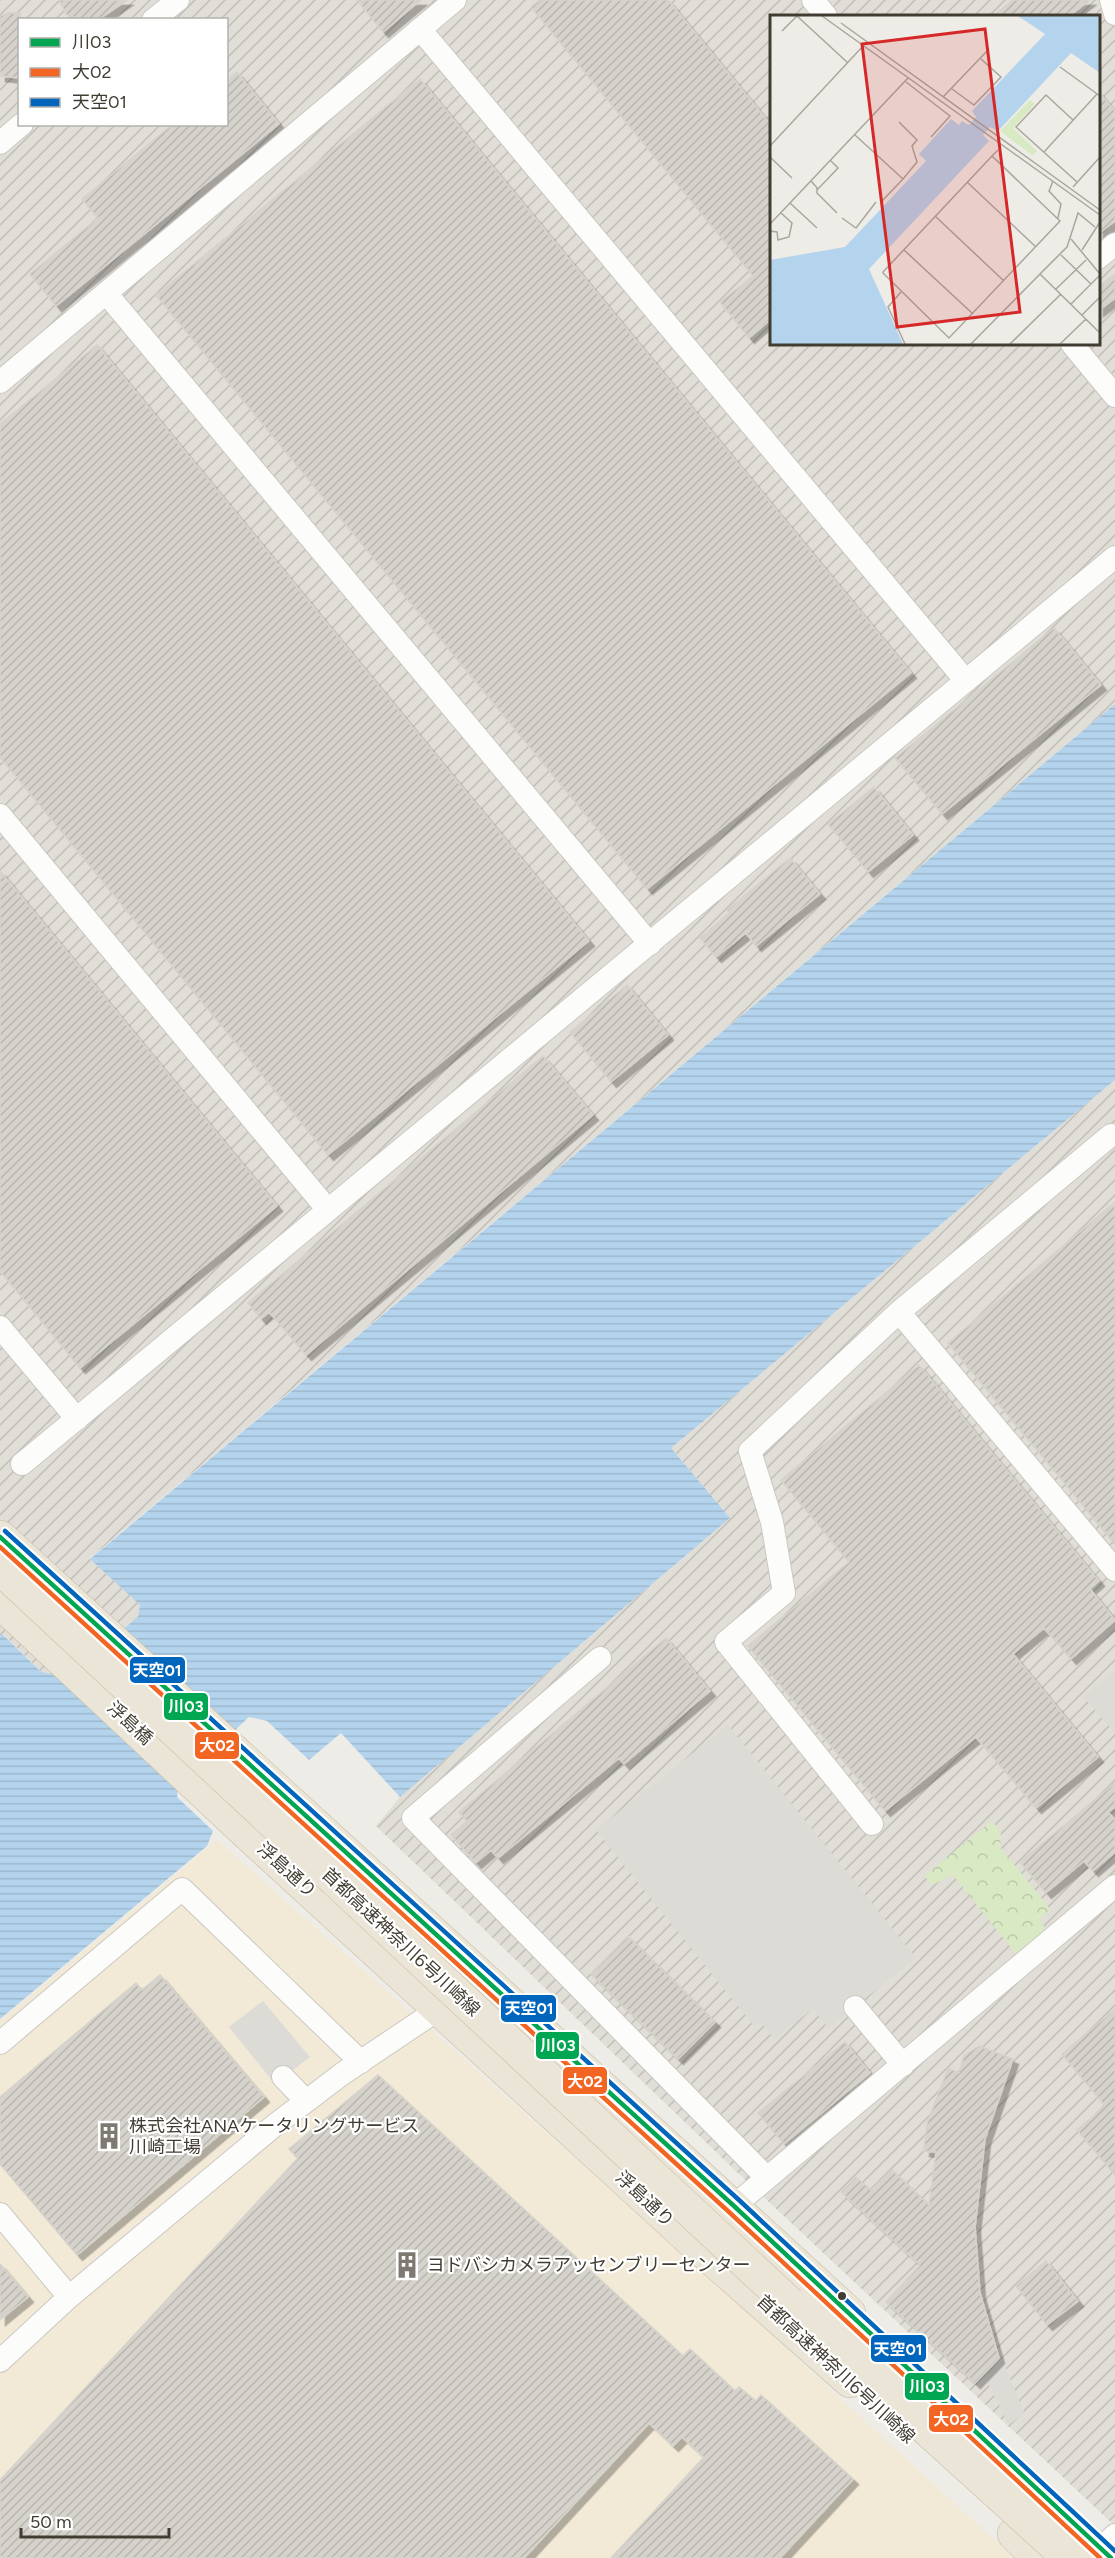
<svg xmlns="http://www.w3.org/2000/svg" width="1115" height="2558" font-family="Figtree,'Noto Sans JP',sans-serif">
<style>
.commercial{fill:#f2e9d7}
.industrial{fill:url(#industrial-furrows);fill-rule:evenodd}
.forest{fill:url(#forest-crowns)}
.parking{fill:#dddbd6}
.water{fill:url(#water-rules)}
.building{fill:url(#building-hatch);stroke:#d6d3cc;stroke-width:1.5;filter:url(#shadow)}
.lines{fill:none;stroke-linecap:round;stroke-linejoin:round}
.minor-casing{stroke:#cac8c2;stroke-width:24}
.highway-casing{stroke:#c6baa1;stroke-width:34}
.minor{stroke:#fcfcfb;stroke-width:22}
.highway{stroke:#ebe5d7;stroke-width:33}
.highway-bridge-casing{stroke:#c6baa1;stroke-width:34;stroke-linecap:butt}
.highway-bridge{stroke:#ebe5d7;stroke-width:33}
.bus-1-casing{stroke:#fff;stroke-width:9}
.bus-2-casing{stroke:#fff;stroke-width:9}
.bus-3-casing{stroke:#fff;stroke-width:9}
.bus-1{stroke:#00a651;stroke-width:4.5}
.bus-2{stroke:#f26522;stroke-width:4.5}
.bus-3{stroke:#0065bd;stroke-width:4.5}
.bus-dot{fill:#423d32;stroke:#fff;stroke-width:2}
.labels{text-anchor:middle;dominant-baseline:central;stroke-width:4.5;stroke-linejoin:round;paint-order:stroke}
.street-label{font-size:18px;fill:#423d32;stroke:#fff}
.poi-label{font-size:18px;fill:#423d32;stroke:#fff;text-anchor:start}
.inset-road{fill:none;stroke:#a9a69e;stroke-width:1.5}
.view{fill:#d62828;fill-opacity:0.15;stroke:#d62828;stroke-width:3}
.inset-edge{fill:none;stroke:#423d32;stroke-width:3}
.line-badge{stroke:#fff;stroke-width:2}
.badge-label{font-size:16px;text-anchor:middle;font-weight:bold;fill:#fff}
</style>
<defs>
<pattern id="industrial-furrows" width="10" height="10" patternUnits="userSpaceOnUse" patternTransform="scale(1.5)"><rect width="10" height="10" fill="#e1ddd7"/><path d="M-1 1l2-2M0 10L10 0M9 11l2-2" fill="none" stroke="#c2bfb9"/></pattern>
<pattern id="forest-crowns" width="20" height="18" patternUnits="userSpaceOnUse" patternTransform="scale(1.5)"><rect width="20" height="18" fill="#d9e9c4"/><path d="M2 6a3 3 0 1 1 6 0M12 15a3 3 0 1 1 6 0" fill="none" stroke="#bbc9a9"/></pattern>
<pattern id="water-rules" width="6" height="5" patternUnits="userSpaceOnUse" patternTransform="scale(1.5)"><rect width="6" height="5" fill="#b4d4ee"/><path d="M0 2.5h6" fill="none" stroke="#9cb7cd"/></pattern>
<pattern id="building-hatch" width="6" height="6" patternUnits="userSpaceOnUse" patternTransform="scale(1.5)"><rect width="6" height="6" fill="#d6d3cd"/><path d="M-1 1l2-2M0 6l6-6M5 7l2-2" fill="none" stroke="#b9b6b0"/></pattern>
<filter id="shadow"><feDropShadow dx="5.5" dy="5.5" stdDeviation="0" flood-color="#0004"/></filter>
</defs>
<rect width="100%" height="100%" fill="#eeece6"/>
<path class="commercial" d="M217,1840L695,2265L1014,2558H0V2021Z"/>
<path class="industrial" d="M0,0H1115V704L90,1558L140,1605L138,1617L63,1678L40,1671L3,1634L0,1636ZM772,16H1098V344H772ZM20,20H226V124H20Z
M1115,1080V2526L739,2174L376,1826L400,1797L730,1518L671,1448Z"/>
<path class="forest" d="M992,1821L1001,1832L1000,1847L1051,1910L1039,1919L1046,1929L1016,1954L953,1875L932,1885L924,1876Z"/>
<path class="parking" d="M1115,1670V1733L1084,1697Z
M728,1725L916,1958L828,2028L813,2009L774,2039L760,2021L754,2026L596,1830Z
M263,2001L310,2057L275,2084L229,2027Z
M1002,2358L1024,2413L1009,2425L985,2377Z"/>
<path class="water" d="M1115,704V1080L671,1448L730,1518L400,1797L341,1733L309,1760L267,1721L249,1717L179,1783L177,1797L213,1831L207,1846L0,2019V1636L2,1634L40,1671L63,1678L138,1617L140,1605L90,1559Z"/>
<path class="building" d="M59,0H127L98,20H80L66,14Z
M357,0H421L383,32Z
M540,0H668L771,125V319L749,338L720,302L753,276L531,7Z
M1013,0H1090L1069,16H993Z
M9,13H20V78L0,76V16Z
M237,72L279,124L56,306L30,274L98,218L82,199L173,124H226V81Z
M420,79L911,673L647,889L156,295Z
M1098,91L1115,111V221L1098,234Z
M1115,274V298L1098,311V287Z
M97,345L589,941L328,1155L0,757V424Z
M1054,628L1101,685L942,814L895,758Z
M874,787L913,835L868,872L828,824Z
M790,858L820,894L756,946L746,933L716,957L700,938L729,913L727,910Z
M0,871L277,1206L80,1368L0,1271Z
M627,985L668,1035L611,1082L570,1032Z
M543,1056L593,1115L306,1355L269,1312L261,1319L248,1303Z
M1115,1202V1544L948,1343Z
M919,1365L1099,1581L1090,1589L1115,1620L1071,1659L1044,1628L1013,1654L1098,1757L1036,1808L976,1737L885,1811L748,1646L849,1562L781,1480Z
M666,1638L710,1691L624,1764L619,1758L498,1858L491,1850L476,1863L451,1835L467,1821L459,1812Z
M1115,1783V1807L1108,1812L1115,1820V1852L1093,1871L1084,1861L1046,1893L1020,1862Z
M628,1936L715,2022L678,2059L591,1974Z
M160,1975L264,2097L77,2255L0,2164V2097L136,1983L142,1990Z
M1115,2009V2175L1077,2130L1105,2106L1062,2054Z
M845,2042L870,2073L784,2144L758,2113Z
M979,2046L1013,2059L985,2139L975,2227L980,2293L999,2358L975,2383L886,2302L920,2265L841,2192L856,2177L871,2190L892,2170L929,2205L936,2152L924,2151L927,2124L948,2068L959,2073L964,2056Z
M378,2075L683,2356L690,2349L735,2391L739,2387L756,2401L761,2395L853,2479L780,2558H611L704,2457L682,2437L673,2446L649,2423L524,2558H0V2480L298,2158L289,2149Z
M1046,2261L1078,2301L1047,2325L1016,2286Z
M0,2264L28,2297L0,2320Z"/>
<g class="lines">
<defs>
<path id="minor" d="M813,0L826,16
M1111,0L1115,14
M153,20L178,0
M420,29L966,681
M0,143L22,124
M1098,258L1115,244
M106,293L650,944
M1072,344L1115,396
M0,382L455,0
M0,815L328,1210
M899,1312L1111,1135
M0,1327L77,1419
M22,1464L1115,557
M600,1658L413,1818L767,2178
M872,1824L726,1642L784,1593L772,1522L750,1451L899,1312L1115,1570
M855,2007L903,2065
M0,2043L182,1889L361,2062
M283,2077L306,2101
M0,2214L69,2297
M723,2215L1115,1886
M0,2361L69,2297L275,2125L342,2074L439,2009L447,2000
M1090,2558L1115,2535"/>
<path id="highway" d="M0,1537L849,2313
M0,1602L249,1835L692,2241L850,2381
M1014,2534L1039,2558"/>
</defs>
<use href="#minor" class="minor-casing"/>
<use href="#highway" class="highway-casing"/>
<use href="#minor" class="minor"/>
<use href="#highway" class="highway"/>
<defs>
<path id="highway-bridge" d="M0,1568L846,2356L1069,2558
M815,2299L864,2340L1103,2558"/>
</defs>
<use href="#highway-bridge" class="highway-bridge-casing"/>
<use href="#highway-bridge" class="highway-bridge"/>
<defs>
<path id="bus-1" d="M0,1537L734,2206L1111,2558"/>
<path id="bus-2" d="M0,1547L729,2212L1100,2558"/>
<path id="bus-3" d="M5,1531L739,2200L1115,2551"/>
</defs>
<use href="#bus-1" class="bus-1-casing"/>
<use href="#bus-2" class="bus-2-casing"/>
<use href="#bus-3" class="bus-3-casing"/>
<use href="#bus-1" class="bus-1"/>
<use href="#bus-2" class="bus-2"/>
<use href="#bus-3" class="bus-3"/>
</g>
<defs>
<symbol id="building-bare" viewBox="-9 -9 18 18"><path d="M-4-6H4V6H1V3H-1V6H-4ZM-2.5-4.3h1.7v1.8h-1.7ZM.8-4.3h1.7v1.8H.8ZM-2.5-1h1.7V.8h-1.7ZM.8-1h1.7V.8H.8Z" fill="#7e7a71" stroke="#fff" stroke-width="2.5" paint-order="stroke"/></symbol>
</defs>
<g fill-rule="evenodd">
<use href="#building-bare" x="90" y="2117" width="38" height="38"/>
<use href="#building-bare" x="388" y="2246" width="38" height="38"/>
</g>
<circle class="bus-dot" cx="842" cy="2296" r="5"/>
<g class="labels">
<g class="street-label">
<text transform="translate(130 1723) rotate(43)">浮島橋</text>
<text transform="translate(287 1870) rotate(42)">浮島通り</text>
<text transform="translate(401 1942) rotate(43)">首都高速神奈川6号川崎線</text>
<text transform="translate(645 2199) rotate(43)">浮島通り</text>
<text transform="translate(836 2369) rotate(43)">首都高速神奈川6号川崎線</text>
</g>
<g class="poi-label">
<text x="129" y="2126">株式会社ANAケータリングサービス<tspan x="129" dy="21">川崎工場</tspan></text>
<text x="427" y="2265">ヨドバシカメラアッセンブリーセンター</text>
</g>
</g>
<g transform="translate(770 15)">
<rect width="330" height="330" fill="#eeece6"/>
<path d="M260,85L265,89L243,113L267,136L263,141L230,116Z" fill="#d9e9c4"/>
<path d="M248,1H330V58L301,38L228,116L220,112L213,120L219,126L99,254L133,329H0V245L75,232L156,146L149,139L181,104L189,110L192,106L199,110L206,102L202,96L275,19Z" fill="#b4d4ee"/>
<path class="inset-road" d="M52,1L330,200M71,8L330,195M12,16L27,1L78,48M290,52L330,81M136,67L180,101L161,122M182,74L204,90L231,62L211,44M173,82L218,35M303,105L276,80L246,112L307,167M85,120L133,164L147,147L142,131L147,125L129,107M0,131L94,30M274,137L327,79M222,141L290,206L179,323L113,258V257L222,141L228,135M0,142L22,163M41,166L48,174L68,153L60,145M283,166L279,176L291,189L288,203M197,167L266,232M303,172L330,142M47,173V178L67,198M112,186L133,164M165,201L234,266M72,203L86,213L106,187M0,209L20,188M325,212L308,198L297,232L270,259L330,318M47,213L20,188L138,63M0,216L7,217L8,225L19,222L22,208L11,198M301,224L330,259M134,235L203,299M312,235L330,207M291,240L321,269M286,274L316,245M131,277L118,292L135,329M301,289L330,260M312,300L330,282M201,329L270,259M240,329L291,279M290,329L316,304"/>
<path class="view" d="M215,14L250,297L127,312L92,29Z"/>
<rect width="330" height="330" class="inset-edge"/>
</g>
<g class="line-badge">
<rect x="129" y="1656" width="57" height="28" rx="6" fill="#0065bd"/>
<rect x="163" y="1692" width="46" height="29" rx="6" fill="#00a651"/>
<rect x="194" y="1731" width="46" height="29" rx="6" fill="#f26522"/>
<rect x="500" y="1994" width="57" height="29" rx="6" fill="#0065bd"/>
<rect x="535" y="2031" width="45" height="29" rx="6" fill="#00a651"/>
<rect x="562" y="2066" width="46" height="29" rx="6" fill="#f26522"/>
<rect x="870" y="2334" width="57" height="29" rx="6" fill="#0065bd"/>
<rect x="904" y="2372" width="46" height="29" rx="6" fill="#00a651"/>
<rect x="928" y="2404" width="46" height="29" rx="6" fill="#f26522"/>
</g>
<g class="badge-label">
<text x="157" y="1676">天空01</text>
<text x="186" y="1712">川03</text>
<text x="217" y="1751">大02</text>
<text x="529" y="2014">天空01</text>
<text x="558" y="2051">川03</text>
<text x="585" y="2087">大02</text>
<text x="898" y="2355">天空01</text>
<text x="927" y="2392">川03</text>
<text x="951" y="2425">大02</text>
</g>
<rect x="18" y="18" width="210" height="108" fill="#ffffff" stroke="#b3b1ad" stroke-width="1.5"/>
<rect x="30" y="38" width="30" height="9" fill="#00a651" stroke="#b3b1ad" stroke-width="1.5"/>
<text x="72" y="48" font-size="18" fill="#423d32">川03</text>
<rect x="30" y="68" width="30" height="9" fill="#f26522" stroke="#b3b1ad" stroke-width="1.5"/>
<text x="72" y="78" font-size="18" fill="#423d32">大02</text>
<rect x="30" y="98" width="30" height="9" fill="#0065bd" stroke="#b3b1ad" stroke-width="1.5"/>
<text x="72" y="108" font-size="18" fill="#423d32">天空01</text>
<path d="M21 2528v9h148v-9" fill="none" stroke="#423d32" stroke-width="3"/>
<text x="30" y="2528" font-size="18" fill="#423d32" stroke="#ffffff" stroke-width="4.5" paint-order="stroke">50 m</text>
</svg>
